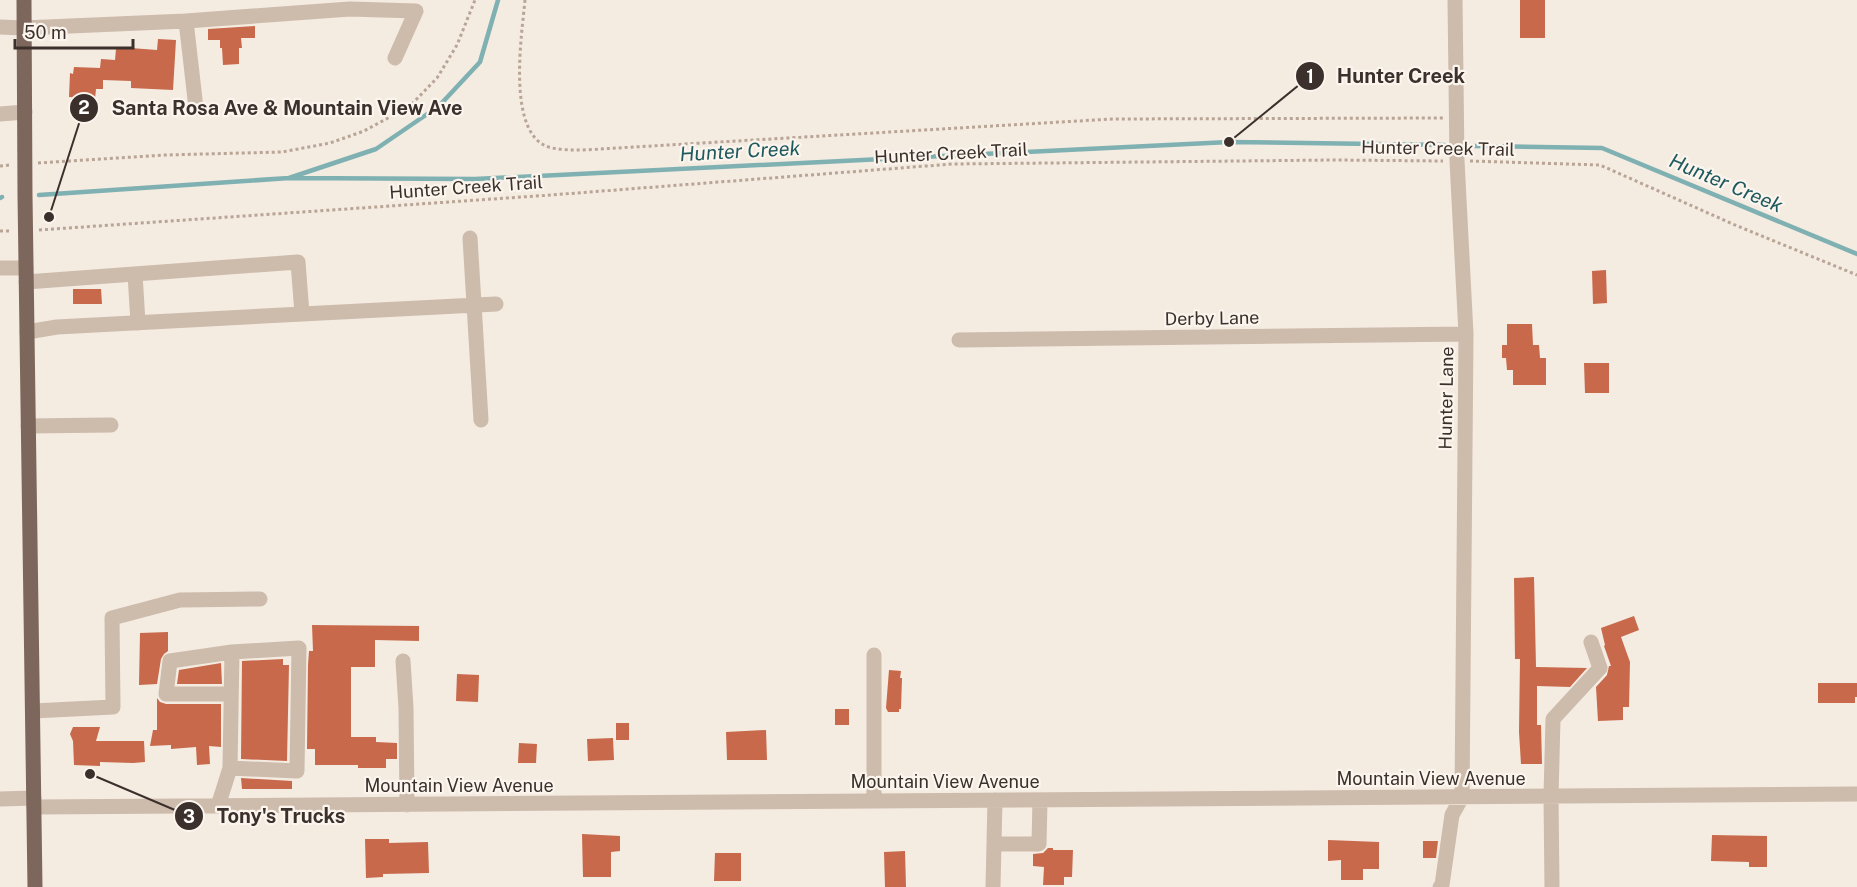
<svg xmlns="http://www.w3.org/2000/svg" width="1857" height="887" font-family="'Public Sans',sans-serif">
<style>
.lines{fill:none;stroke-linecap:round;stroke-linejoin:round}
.stream{stroke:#7fb0b2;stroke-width:4.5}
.building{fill:#c8694b}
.path{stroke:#b9a596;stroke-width:3;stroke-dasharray:3 3;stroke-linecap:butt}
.minor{stroke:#cdbbac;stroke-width:15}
.major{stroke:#7d675c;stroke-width:15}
.labels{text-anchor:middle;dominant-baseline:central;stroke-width:4.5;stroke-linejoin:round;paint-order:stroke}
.street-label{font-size:18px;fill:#3b302b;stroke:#fbf5ee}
.water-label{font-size:20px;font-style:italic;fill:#1f5a5e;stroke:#fbf5ee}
.leader{fill:none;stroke:#3b302b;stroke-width:2}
.callout-dot{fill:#3b302b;stroke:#fbf5ee;stroke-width:2}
.mark-label{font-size:18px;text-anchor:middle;font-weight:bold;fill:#fff}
.callout-label{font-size:20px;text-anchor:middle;font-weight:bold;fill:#3b302b;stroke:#fbf5ee;stroke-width:4.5;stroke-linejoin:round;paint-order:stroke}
</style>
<rect width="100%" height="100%" fill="#f4ebe1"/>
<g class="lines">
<path class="stream" d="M1474,146L1602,148L1857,254
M289,178L475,179L1229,142L1444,145
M39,195L289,178L376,149L439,106L480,62L498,0
M0,198L2,197"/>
</g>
<path class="building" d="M1520,0H1545V38H1520Z
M255,26V38H241L242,48H239V64L223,65L222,48H220V40H208V29Z
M158,39L176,40L173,90L131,88V81L103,80V89H96L95,99L69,97L70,73L73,74L74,67L100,68L101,59L115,60L116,49L118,47L157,50Z
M1606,270L1607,303L1593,304L1592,271Z
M73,289H101L102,304H73Z
M1507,324H1532L1533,345H1539L1540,358H1546V385H1513V370H1507L1506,358H1502V345H1507Z
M1584,363H1609V393H1585Z
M1534,577L1536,667L1587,668L1570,687L1537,686V725H1541L1542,764H1521L1519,732L1520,659H1515L1514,578Z
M1634,616L1639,630L1621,637L1630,662L1629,707H1623V720L1598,721L1596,687L1607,675L1609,666H1611L1604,646L1605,645L1601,628Z
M312,625L419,626V641L375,640V667H351V737H376V742L397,743V759H386V768H358V765H315V749H307L308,665L309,651H313Z
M168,632V651L164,654L161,659L157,684L139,685L140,633Z
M283,659V665H289L287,761L241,759L242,661Z
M221,663L222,684H177L179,670Z
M889,670L901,671L900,678H902L901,709H899V712H888L886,708Z
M457,674L479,675L478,702L456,701Z
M1818,683H1857V697H1855V703H1818Z
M157,698L160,702L166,704H221V747L209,746L210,764L197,765L196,747L171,749V745L150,746L153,730H157Z
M835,709H849V725H835Z
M616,723H629V740H616Z
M73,727H100L96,741H144L145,762L133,763L100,762V766L74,765L73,741L70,734Z
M766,730L767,760H727L726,732Z
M613,738L614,760L588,761L587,739Z
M519,743L537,744L536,763H518Z
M241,778L292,781V789H242Z
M582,834L620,836V851L611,852V877H583Z
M1712,835L1767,836V867H1749V862L1711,861Z
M365,839H389V843L428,842L429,873L383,874V877L366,878Z
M1328,840L1379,842V869H1363V880H1341V860L1328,861Z
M1423,841H1438L1436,858H1423Z
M1048,848H1053V850H1073L1072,877H1064V885H1043L1044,867L1033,866V854L1043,853Z
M905,851L906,887H885L884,852Z
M715,853H741V881H714Z"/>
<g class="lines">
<path class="path" d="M525,0C522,34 505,138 552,148C573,152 596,149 617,148L1112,119L1444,118
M1470,161L1600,165L1735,225L1857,275
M38,163L165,155L282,152L330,143L364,131L410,106L437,78L457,45L475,0
M0,166L10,165
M39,230L551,195L952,164L1335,160L1443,161
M0,231H11"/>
<path class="minor" d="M186,21L196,108
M0,27L24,28L186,21L350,9L416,11L395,58
M0,114L25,112
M470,238L481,420
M0,268H26
M135,274L138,323
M26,282L298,262L302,314L496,304
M27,332L57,327L302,314
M959,340L1466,334
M28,426L111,425
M874,655V801
M403,661L406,708L407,805
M231,694H166L170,661L232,652
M33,711L113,707L112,618L180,600L260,599
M0,799L34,798
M218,806L230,768L232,652L299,648L297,771L230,768
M34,807L1857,794
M994,844H1039L1040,800
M993,887L995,800
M1440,887L1442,885L1452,815L1462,797L1466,334L1457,161L1455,0
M1552,887L1551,796L1553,719L1600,668L1591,642"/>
<path class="major" d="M24,0L25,195L35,887"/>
</g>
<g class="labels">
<g class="street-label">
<text transform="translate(1438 148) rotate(1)">Hunter Creek Trail</text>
<text transform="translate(951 153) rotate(-3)">Hunter Creek Trail</text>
<text transform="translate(466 187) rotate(-4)">Hunter Creek Trail</text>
<text transform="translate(1212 318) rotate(-1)">Derby Lane</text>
<text transform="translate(1446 398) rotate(-89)">Hunter Lane</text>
<text x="1431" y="778">Mountain View Avenue</text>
<text x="945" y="781">Mountain View Avenue</text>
<text x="459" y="785">Mountain View Avenue</text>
</g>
<g class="water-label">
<text transform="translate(740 151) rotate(-3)">Hunter Creek</text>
<text transform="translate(1726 183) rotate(23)">Hunter Creek</text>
</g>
</g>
<path class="leader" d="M1229 142L1310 76M49 217L84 108M90 774L189 816"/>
<g class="callout-dot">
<circle cx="1229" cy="142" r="6"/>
<circle cx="49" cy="217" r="6"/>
<circle cx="90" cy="774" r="6"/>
<circle cx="1310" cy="76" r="15"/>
<circle cx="84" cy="108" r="15"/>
<circle cx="189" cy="816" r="15"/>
</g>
<g class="mark-label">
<text x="1310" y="83">1</text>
<text x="84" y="114">2</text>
<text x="189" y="823">3</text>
</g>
<g class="callout-label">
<text x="1401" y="83">Hunter Creek</text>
<text x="287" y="115">Santa Rosa Ave &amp; Mountain View Ave</text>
<text x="281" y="823">Tony's Trucks</text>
</g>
<path d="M15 39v9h118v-9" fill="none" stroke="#3b302b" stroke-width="3"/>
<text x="24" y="39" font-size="18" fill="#3b302b" stroke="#fbf5ee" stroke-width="4.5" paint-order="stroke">50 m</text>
</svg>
